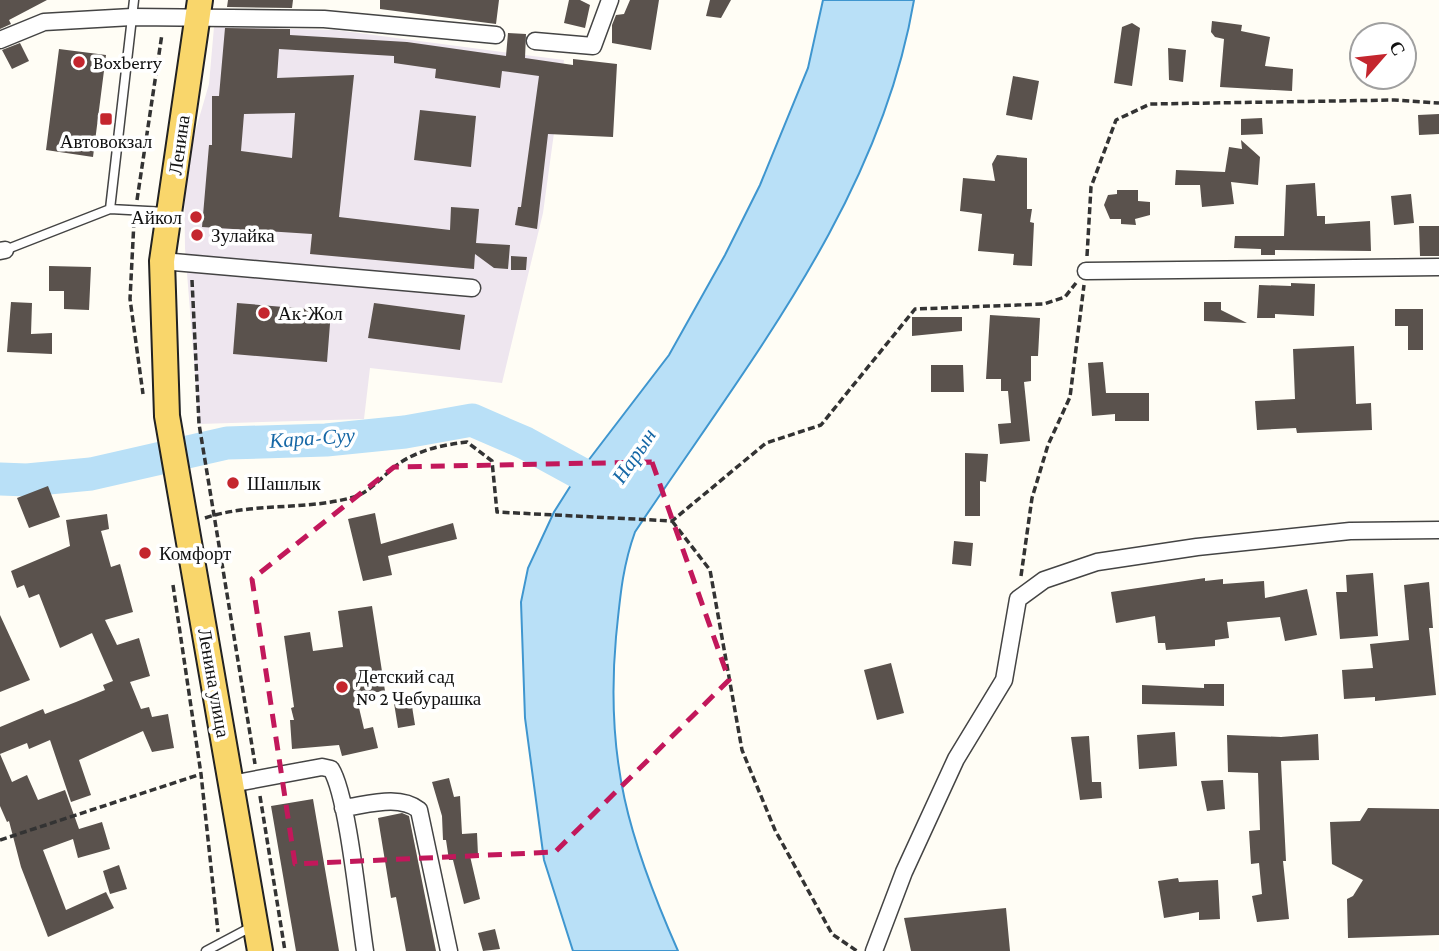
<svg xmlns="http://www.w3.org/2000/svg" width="1439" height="951" font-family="'Crimson Pro',serif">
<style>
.industrial{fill:#eee6ef}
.water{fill:#b9e0f7;stroke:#3f96cf;stroke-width:2}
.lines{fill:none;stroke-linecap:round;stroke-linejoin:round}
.river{stroke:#b9e0f7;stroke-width:33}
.building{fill:#5a524d;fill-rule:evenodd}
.lane-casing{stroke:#444;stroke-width:11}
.street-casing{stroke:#444;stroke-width:19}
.primary-casing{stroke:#222;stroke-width:28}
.path{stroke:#333;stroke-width:3.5;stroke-dasharray:7 3.5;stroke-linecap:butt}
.lane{stroke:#fff;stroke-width:8}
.street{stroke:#fff;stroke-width:16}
.primary{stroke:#f9d66b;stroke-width:24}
.marked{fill:none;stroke:#c2185b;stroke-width:5;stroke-dasharray:14 9;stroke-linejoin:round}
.poi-dot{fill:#c4262e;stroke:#fff;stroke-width:2.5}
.labels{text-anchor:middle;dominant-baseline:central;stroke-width:7;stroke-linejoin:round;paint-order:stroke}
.poi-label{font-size:19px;fill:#111;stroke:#fff;text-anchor:start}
.street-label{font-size:19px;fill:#111;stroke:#fff}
.water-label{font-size:21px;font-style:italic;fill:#1768a6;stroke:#fff}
</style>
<rect width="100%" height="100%" fill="#fffdf5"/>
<path class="industrial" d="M214,27L336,30L564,60L543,213L502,383L370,368L364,419L199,424L185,248L184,170L209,84Z"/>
<path class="water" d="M823,0H914C880,202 745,366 635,532C622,568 620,599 616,637C605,760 629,840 678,951H573L544,860L525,718L521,602L528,568L554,512L578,474L669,355L725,255L760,185L808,68Z"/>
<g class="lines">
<path class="river" d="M0,479L27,480L91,474L227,443L326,440L405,432L472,420L525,443L611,490"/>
</g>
<path class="building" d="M0,0H47L9,20L11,24L0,29Z
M228,0H293L292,8L227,7Z
M380,0H499L496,24L380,9Z
M569,0H580L590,5L585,28L564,23Z
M630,0H659L651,50L612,43V25L616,15L624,14Z
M710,0H731L721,18L706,16Z
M1212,21L1242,25L1241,31L1270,37L1265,66L1293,69L1292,91L1220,87L1224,39L1215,37L1211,32Z
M1132,23L1140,28L1132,86L1114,83L1122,27Z
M225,28L290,29V35L407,42L506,56L508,33L526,34L525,58L573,65V59L617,64L613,137L548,134L537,229L515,225L518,207H521L539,76L502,71L500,88L435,78L436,69L394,63V56L279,49L277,78L354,75L339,217L450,230L451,207L479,209L476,243L510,245L508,269L494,268L475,254L474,269L310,254L312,234L202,227L209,145H212V96H219ZM295,113L292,158L241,151L244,114Z
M20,43L29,61L12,69L2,50Z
M1168,48L1186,50L1183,82L1169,80Z
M59,49L106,55L93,157L46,150Z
M1013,76L1039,81L1032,120L1006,115Z
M420,110L476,116L471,167L414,160Z
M1439,114V134L1419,135L1418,115Z
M1262,118L1263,134L1241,135V119Z
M1241,140L1260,157L1258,185L1231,182L1234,204L1202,207L1200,185H1175L1176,170L1225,172L1229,147L1242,149Z
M997,155L1027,158V209H1032L1030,222L1034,223L1032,266L1013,265L1014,254L978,251L982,214L960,211L963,178L995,181L992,164Z
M1315,183L1317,216H1325V224L1370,221L1371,251L1275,250V255H1261V249L1234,248L1235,236H1284L1286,185Z
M1117,190H1138V201L1150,202V215L1135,219L1136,225L1121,224V219H1110L1104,205L1108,195L1117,194Z
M1411,194L1414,223L1394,225L1391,196Z
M1419,226H1439V256H1420Z
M511,256L527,257L526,270H511Z
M49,266L91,267L89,310L64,309V291H49Z
M1291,283L1315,284L1314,316L1275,314V318H1257L1259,285L1291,286Z
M11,302L32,303L31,334L52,333V354L7,352Z
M1204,302H1221V310L1247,323L1204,321Z
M237,303L331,311L327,362L233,354Z
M374,303L465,315L460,350L368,338Z
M1395,309H1423V350H1408V326H1395Z
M990,315L1040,318L1038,356H1031V381L1024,382L1030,441L1000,444L998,424L1011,423L1008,391H1001V379H986Z
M912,317H962V331L912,336Z
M1354,346L1356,404L1371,403L1372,430L1297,433L1296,428L1257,430L1255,401L1295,399L1293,349Z
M1103,362L1106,393H1149V421H1115V414L1092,416L1088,363Z
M931,365H963L964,392H931Z
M965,453L988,454L986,482L980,481V516H965Z
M48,486L60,517L29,528L17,498Z
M375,513L381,544L453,523L457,539L388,556L392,575L363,581L348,519Z
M107,514L109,529L101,531L111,567L120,564L133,612L105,620L117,645L139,638L150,676L130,682L141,709L149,707L152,717L168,714L174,748L152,752L143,731L79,760L91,795L71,802L50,740L29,749L27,743L0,754L12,782L27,775L38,800L65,790L79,829L102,822L110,849L78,858L73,839L43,850L66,910L106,892L114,908L48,937L21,867L9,821L7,822L0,806V727L43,709L45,714L76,702L105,690L103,685L113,681L92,633L60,648L39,594L29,598L24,585L17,588L11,571L70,546L66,520Z
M954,541L973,543L971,566L952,564Z
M1373,573L1378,636L1340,639L1336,592H1347L1346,575Z
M1205,578V581L1223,579V584L1264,581L1265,598L1307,589L1317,635L1285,641L1280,617L1227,622L1229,638L1215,640V646L1166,650L1165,643H1158L1155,616L1116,623L1111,592Z
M1429,582L1433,628H1429L1436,695L1375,701V697L1344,699L1342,670L1373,668L1370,644L1409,640L1404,585Z
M372,606L385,691L356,695L364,729L373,727L378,748L342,756L339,745L292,749L290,720H294L291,708L294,707L284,636L310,632L313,651L343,647L338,611Z
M0,615L30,680L0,692Z
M891,663L904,713L877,720L864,670Z
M1204,684H1224V706L1142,704V685L1204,688Z
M411,700L415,725L398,728L394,703Z
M1175,732L1177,766L1139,769L1137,735Z
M1318,734L1319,760L1281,761L1286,861H1283L1289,919L1257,922L1252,896L1262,894L1259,863L1251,864L1249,831L1260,830L1258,773L1228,772L1227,735L1281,737Z
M1089,736L1092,782H1101L1102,798L1080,800L1071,737Z
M449,778L454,797L460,796L462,834L477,833L478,855L470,856L480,899L464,904L453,860H449L446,840H443L442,816L432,782Z
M1223,780L1225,809L1207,811L1201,781Z
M313,799L339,951H296L271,806Z
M1368,808L1439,809V935L1348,938L1347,899L1353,896L1363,880L1332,864L1330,822L1360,821Z
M402,813L409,816L436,951H406L396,897L391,898L378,818Z
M119,865L127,889L110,894L103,871Z
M1178,878L1179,882L1218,880L1220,919L1199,920V912L1164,918L1158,881Z
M1006,908L1010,951H911L904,918Z
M495,929L500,949L483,951L478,933Z"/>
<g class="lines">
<defs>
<path id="lane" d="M110,209L134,0
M5,250L110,209L166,212
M206,951L253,926"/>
<path id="street" d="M0,40L44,22L132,17L324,19L496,35
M535,41L593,46L610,0
M0,251L5,250
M162,261L472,288
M1086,271L1439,267
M231,784L322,767L331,769C348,796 359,913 365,951
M343,808C367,805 399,794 419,810L449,951
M874,951L904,872L956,759L1004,680L1018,599L1044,580L1097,562L1197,547L1350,531L1439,530"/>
<path id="primary" d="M200,0L162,261L167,416L260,951"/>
</defs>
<use href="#lane" class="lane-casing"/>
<use href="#street" class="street-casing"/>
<use href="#primary" class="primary-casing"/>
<path class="path" d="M137,200L162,34
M134,221L130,299L143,394
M1087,256L1091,187L1116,120L1150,104L1394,100L1439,103
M192,280L199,424L255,764
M205,518C253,502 305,511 354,497C371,492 386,472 401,462C422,449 443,445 467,442L492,461L497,512L672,521L766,443L821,425L915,309L1044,304L1065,297L1076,283
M672,521L710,570L742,750L775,830L832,934L857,951
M1021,576L1032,498L1048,445L1070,397L1084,285
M173,585L201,774L218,932
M260,796L285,951
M0,840L201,774"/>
<use href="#lane" class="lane"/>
<use href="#street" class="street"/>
<use href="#primary" class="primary"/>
</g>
<path class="marked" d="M652,462L729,680L555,852L295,864L252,579L394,467Z"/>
<g class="poi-dot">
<circle cx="79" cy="62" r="7"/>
<rect x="99" y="112" width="14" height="14" rx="3.5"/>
<circle cx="196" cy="217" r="7"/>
<circle cx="197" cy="235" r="7"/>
<circle cx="264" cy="313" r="7"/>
<circle cx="233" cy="483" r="7"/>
<circle cx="145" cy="553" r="7"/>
<circle cx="342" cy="687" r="7"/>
</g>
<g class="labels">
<g class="poi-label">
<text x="93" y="62">Boxberry</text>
<text x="106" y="141" text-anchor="middle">Автовокзал</text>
<text x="182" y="217" text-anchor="end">Айкол</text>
<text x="211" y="235">Зулайка</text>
<text x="278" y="313">Ак-Жол</text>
<text x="247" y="483">Шашлык</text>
<text x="159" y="553">Комфорт</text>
<text x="356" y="676">Детский сад<tspan x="356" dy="22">№ 2 Чебурашка</tspan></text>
</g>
<g class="street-label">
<text transform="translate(179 145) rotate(-82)">Ленина</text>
<text transform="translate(214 683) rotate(80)">Ленина улица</text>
</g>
<g class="water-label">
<text transform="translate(312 438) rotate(-4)">Кара-Суу</text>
<text transform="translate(634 456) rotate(-56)">Нарын</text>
</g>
</g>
<g transform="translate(1383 56) rotate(62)"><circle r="33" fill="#ffffff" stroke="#a0a0a0" stroke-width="2"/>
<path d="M0-5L12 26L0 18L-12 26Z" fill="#c4262e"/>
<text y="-10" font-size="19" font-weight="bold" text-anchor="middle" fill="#111111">С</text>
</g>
</svg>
